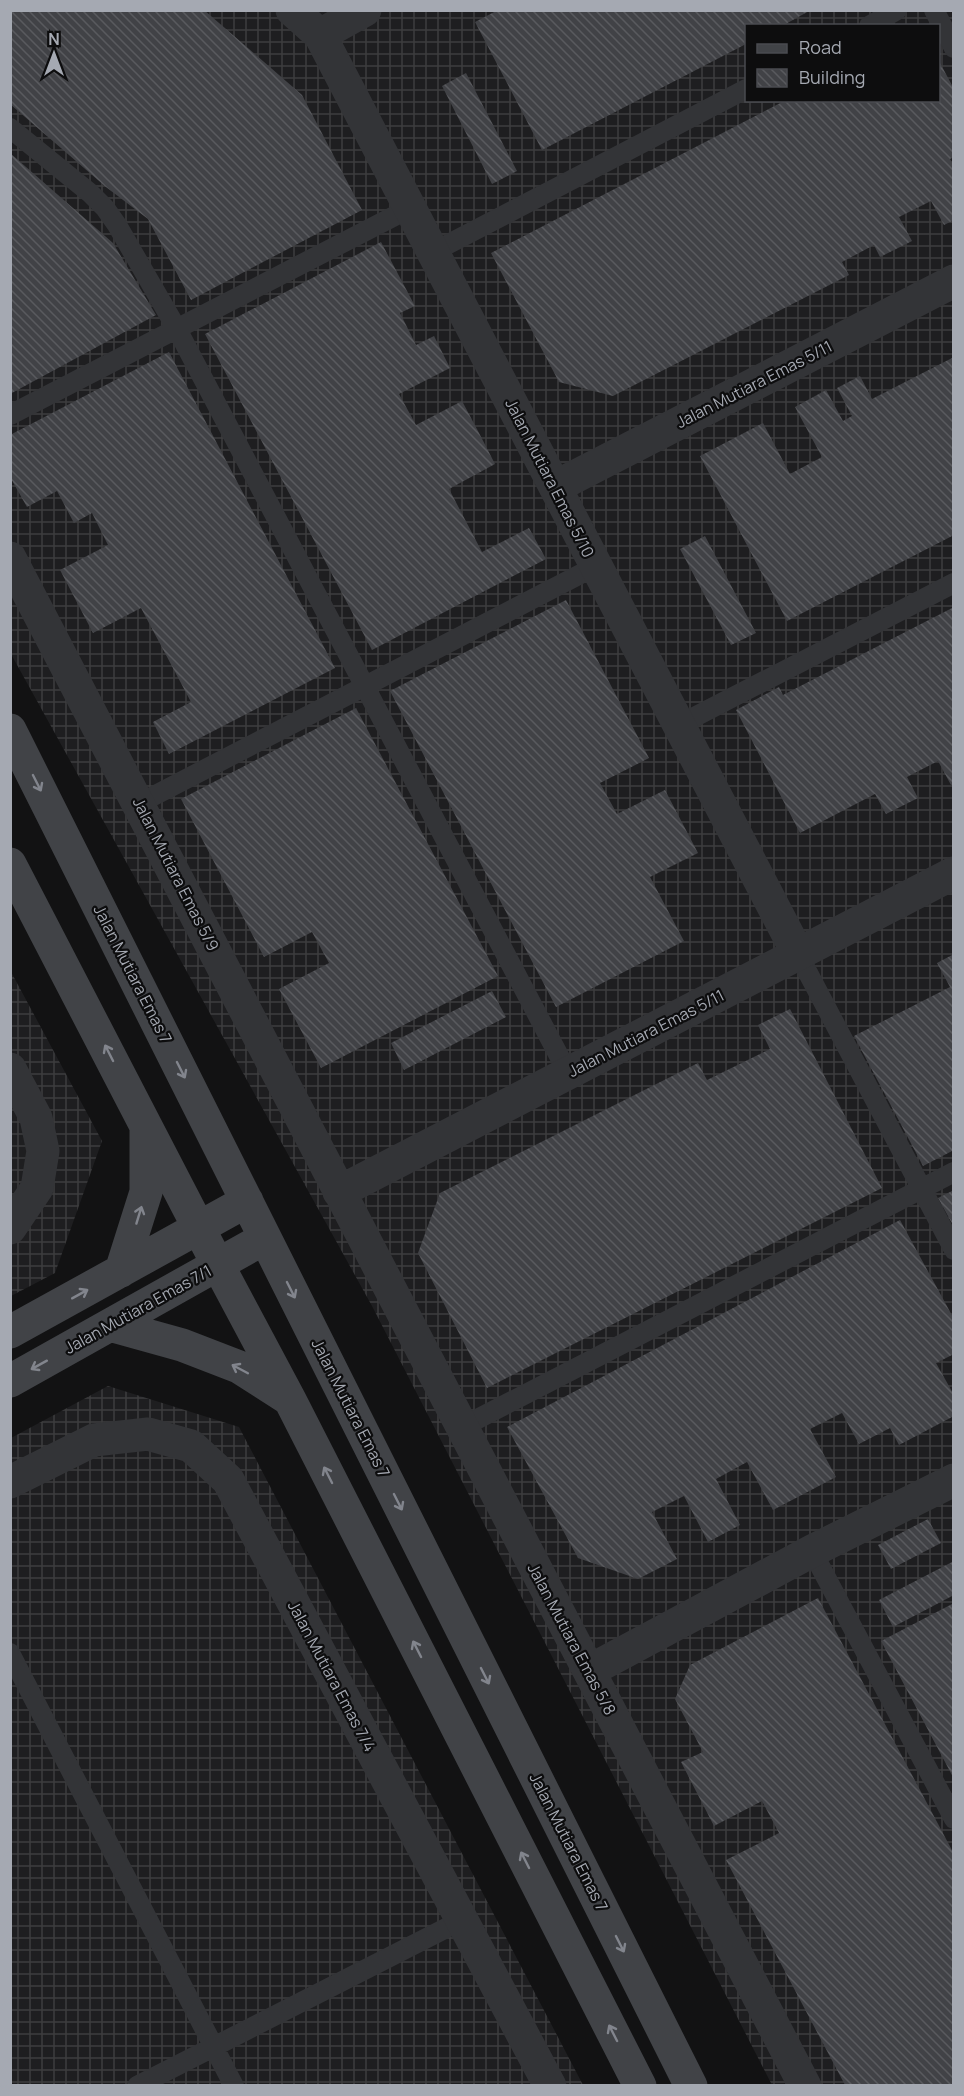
<svg xmlns="http://www.w3.org/2000/svg" width="964" height="2096" font-family="Manrope,sans-serif">
<style>
.industrial{fill:url(#industrial-grid);fill-rule:evenodd}
.building{fill:url(#building-back-hatch)}
.lines{fill:none;stroke-linecap:round;stroke-linejoin:round}
.lane{stroke:#333437;stroke-width:20}
.street{stroke:#333437;stroke-width:33}
.secondary{stroke:#414347;stroke-width:33}
.oneway{stroke:#82858d}
.labels{text-anchor:middle;dominant-baseline:central;stroke-width:4.5;stroke-linejoin:round;paint-order:stroke}
.street-label{font-size:16px;fill:#a5a9b2;stroke:#0d0d0e}
</style>
<defs>
<pattern id="industrial-grid" width="8" height="8" patternUnits="userSpaceOnUse" patternTransform="scale(1.5)"><rect width="8" height="8" fill="#1e1e20"/><path d="M0 4h8M4 0v8" fill="none" stroke="#3c3c3e"/></pattern>
<pattern id="building-back-hatch" width="6" height="6" patternUnits="userSpaceOnUse" patternTransform="scale(1.5)"><rect width="6" height="6" fill="#414246"/><path d="M-1 5l2 2M0 0l6 6M5-1l2 2" fill="none" stroke="#595a5e"/></pattern>
</defs>
<rect width="100%" height="100%" fill="#121213"/>
<path class="industrial" d="M10,11H953V2085H772L372,1306L11,654ZM746,26H938V100H746Z
M10,970L102,1141L55,1273L11,1296Z
M108,1386L239,1427L583,2085L11,2086V1438Z"/>
<path class="building" d="M10,10H204L302,95L362,210L191,300L148,219L106,187L10,104Z
M498,10H811L782,26H746V44L542,150L475,22Z
M939,61L954,89V157L950,159L954,166V220L944,225L931,201L899,217L912,241L880,257L874,245L842,262L849,275L613,396L559,382L491,253L786,100H939Z
M466,73L517,171L492,184L442,86Z
M10,153L113,243L156,315L10,394Z
M381,242L415,306L400,313L416,345L434,336L450,368L399,394L416,425L462,401L479,433L495,464L449,489L482,552L529,528L546,559L372,650L205,334Z
M169,352L335,668L169,754L153,722L191,702L141,608L93,633L60,570L108,545L92,513L74,523L57,491L27,507L10,477V435Z
M954,357V535L787,621L700,456L763,423L790,474L822,457L795,407L826,390L843,421L852,416L837,388L860,376L872,399Z
M705,536L756,633L731,645L680,549Z
M566,600L649,758L600,783L617,814L665,790L698,853L650,877L684,941L556,1007L390,691Z
M954,607V784L951,785L938,761L907,777L918,798L886,814L875,794L800,833L736,710L779,687L783,695Z
M356,708L498,976L321,1068L279,989L329,963L312,932L264,957L181,799Z
M954,954V1150L923,1166L854,1036L950,987L937,963Z
M492,991L506,1017L404,1070L391,1043Z
M790,1009L882,1188L487,1388L418,1253L440,1193L698,1063L707,1080L770,1049L758,1025Z
M954,1190V1227L938,1198Z
M900,1220L954,1319V1354L936,1363L954,1395V1416L899,1445L890,1428L859,1444L842,1413L810,1429L836,1477L773,1510L747,1462L716,1479L740,1525L708,1542L684,1496L652,1512L677,1559L638,1579L578,1558L507,1427Z
M928,1519L941,1543L891,1569L878,1545Z
M954,1561V1595L893,1627L879,1600Z
M818,1598L954,1854V2085H845L726,1860L779,1833L762,1801L714,1826L681,1762L703,1752L675,1699L690,1665Z
M954,1603V1779L881,1641Z"/>
<g class="lines">
<path class="lane" d="M934,10L954,48
M869,26L897,10
M10,128L90,193L105,208L117,225L177,329L568,1073
M433,252L746,89
M10,415L410,208
M679,725L954,583
M140,803L596,566
M798,954L954,1250
M462,1427L954,1172
M812,1551L954,1819
M10,1653L234,2086
M137,2086L462,1920"/>
<path class="street" d="M292,10L320,35L798,954
M320,35L365,10
M555,487L954,281
M10,558L805,2086
M10,1069L36,1118L43,1151L37,1188L10,1228
M339,1192L954,873
M10,1482L94,1440L148,1434L191,1446L228,1480L550,2086
M589,1671L812,1551L954,1480"/>
<path class="secondary" d="M10,730L691,2086
M10,864L218,1265L290,1400L640,2086
M121,1271L146,1192V1130
M110,1325L182,1345L239,1367L289,1399
M10,1332L247,1201
M10,1381L265,1238"/>
</g>
<defs><path id="oneway-shaft" d="M-6 0H5M1.5-3L5.5 0L1.5 3" fill="none" stroke-width="1.6" stroke-linecap="round" stroke-linejoin="round" transform="scale(1.5)"/></defs>
<g class="oneway">
<use href="#oneway-shaft" transform="translate(37 783) rotate(63)"/>
<use href="#oneway-shaft" transform="translate(109 1053) rotate(-117)"/>
<use href="#oneway-shaft" transform="translate(181 1070) rotate(63)"/>
<use href="#oneway-shaft" transform="translate(139 1215) rotate(-73)"/>
<use href="#oneway-shaft" transform="translate(291 1290) rotate(63)"/>
<use href="#oneway-shaft" transform="translate(80 1294) rotate(-29)"/>
<use href="#oneway-shaft" transform="translate(39 1365) rotate(151)"/>
<use href="#oneway-shaft" transform="translate(240 1369) rotate(-152)"/>
<use href="#oneway-shaft" transform="translate(328 1475) rotate(-117)"/>
<use href="#oneway-shaft" transform="translate(398 1502) rotate(63)"/>
<use href="#oneway-shaft" transform="translate(417 1649) rotate(-117)"/>
<use href="#oneway-shaft" transform="translate(485 1676) rotate(63)"/>
<use href="#oneway-shaft" transform="translate(525 1860) rotate(-117)"/>
<use href="#oneway-shaft" transform="translate(620 1944) rotate(63)"/>
<use href="#oneway-shaft" transform="translate(613 2033) rotate(-117)"/>
</g>
<g class="labels">
<g class="street-label">
<text transform="translate(754 384) rotate(-27)">Jalan Mutiara Emas 5/11</text>
<text transform="translate(550 478) rotate(63)">Jalan Mutiara Emas 5/10</text>
<text transform="translate(176 874) rotate(63)">Jalan Mutiara Emas 5/9</text>
<text transform="translate(133 974) rotate(63)">Jalan Mutiara Emas 7</text>
<text transform="translate(646 1033) rotate(-27)">Jalan Mutiara Emas 5/11</text>
<text transform="translate(138 1309) rotate(-29)">Jalan Mutiara Emas 7/1</text>
<text transform="translate(351 1408) rotate(63)">Jalan Mutiara Emas 7</text>
<text transform="translate(572 1639) rotate(62)">Jalan Mutiara Emas 5/8</text>
<text transform="translate(332 1676) rotate(62)">Jalan Mutiara Emas 7/4</text>
<text transform="translate(569 1842) rotate(63)">Jalan Mutiara Emas 7</text>
</g>
</g>
<rect width="964" height="2096" fill="none" stroke="#a5a9b2" stroke-width="24"/>
<rect x="745" y="24" width="195" height="78" fill="#0d0d0e" stroke="#4a4b50" stroke-width="1.5"/>
<rect x="757" y="44" width="30" height="9" fill="#414347" stroke="#4a4b50" stroke-width="1.5"/>
<text x="799" y="54" font-size="18" fill="#a5a9b2">Road</text>
<rect x="757" y="69" width="30" height="18" fill="url(#building-back-hatch)" stroke="#4a4b50" stroke-width="1.5"/>
<text x="799" y="84" font-size="18" fill="#a5a9b2">Building</text>
<g transform="translate(54 54)" stroke="#0d0d0e" stroke-width="4.5" paint-order="stroke">
<path d="M0-4.5L10 22L0 15L-10 22Z" fill="#a5a9b2"/>
<text y="-9" font-size="16" font-weight="bold" text-anchor="middle" fill="#a5a9b2">N</text>
</g>
</svg>
